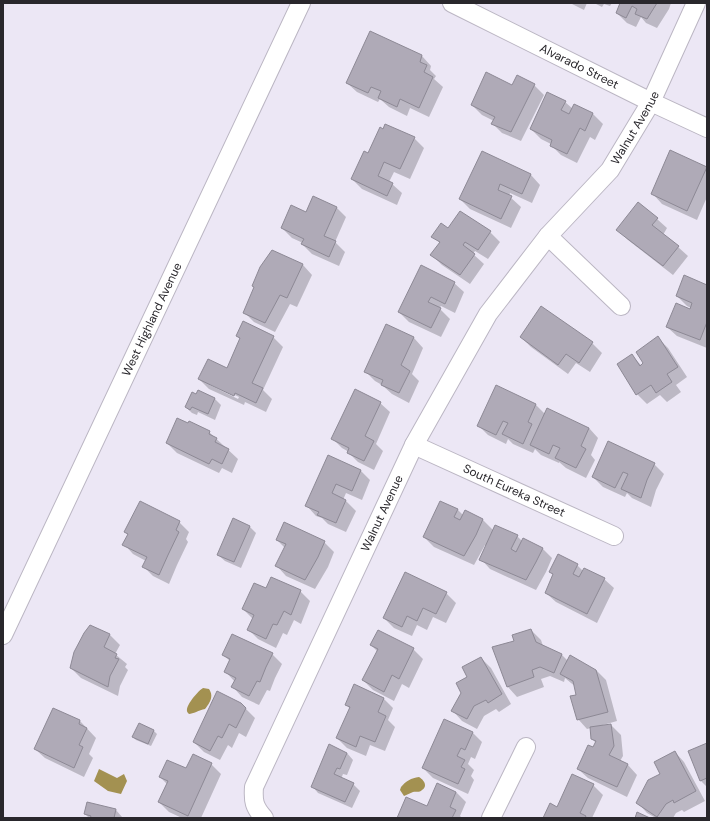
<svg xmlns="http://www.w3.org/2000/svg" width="710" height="821" font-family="'DM Sans',sans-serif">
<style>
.water{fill:#a39151}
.shadow{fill:#0003;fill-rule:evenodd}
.building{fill:#afaab7;stroke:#8d8995}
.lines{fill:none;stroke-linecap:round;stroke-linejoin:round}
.minor-casing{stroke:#bbb6c3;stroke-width:20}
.minor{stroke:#fff;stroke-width:18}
.labels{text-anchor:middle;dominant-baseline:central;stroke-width:3;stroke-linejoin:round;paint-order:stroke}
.street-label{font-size:12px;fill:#29272c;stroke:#f8f5fd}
</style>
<rect width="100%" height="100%" fill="#ece7f5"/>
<path class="water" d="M203,688L209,689C214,696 210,703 205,709C199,710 193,714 189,714C188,713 187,712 187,711C186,705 198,691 203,688Z
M99,769L117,778L124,774L127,781L121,794L108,791L94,781Z
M419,777C424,780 428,786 422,790C419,793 416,791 413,792C410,793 407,795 404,796L400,790L401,787C406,781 411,778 419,777Z"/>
<path class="shadow" d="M570,3H587L584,10Z
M594,3H612L610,6L604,4L602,7Z
M619,3H671L669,9L657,28L646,23L641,17L636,27L627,23L617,13L621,5Z
M422,56L431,66L430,70L436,76L434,79L443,87L429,117L410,108L407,116L389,107L380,99L378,102L357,92L347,83Z
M534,85L544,95L521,141L502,133L492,123L494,121L482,115L472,105Z
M565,102L573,109L575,105L593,114L603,124L595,140L590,137L577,163L561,155L551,145V144L541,139L531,129Z
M414,138L424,148L410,179L394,172L389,182L392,184L402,193L397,205L362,189L352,179L368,155Z
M482,152L531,175L540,185L532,203L510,193L509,196L521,207L511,228L470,209L460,199Z
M706,168L707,197L697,220L662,204L653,194Z
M336,207L346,217L335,242L345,252L339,266L312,254L302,244L303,243L292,238L282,228Z
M657,219L667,228L663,235L678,247L688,256L673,275L628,240L618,230Z
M490,232L500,242L488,259L475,251L473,254L484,264L470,284L442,265L432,255L440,243L433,236Z
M272,251L303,265L312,275L297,307L290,304L275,332L254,322L244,312Z
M454,283L464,292L455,313L441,306L439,308L450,319L441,337L409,322L399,312Z
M707,286V348L677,336L667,327L690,310L691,308L687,306L677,296Z
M386,326L414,338L423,348L412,374L419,381L409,403L392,394L382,385L375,381L365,371Z
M237,336L273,337L283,347L263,390L272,399L266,412L245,402L244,405L209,389L199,379L227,369L241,340ZM210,383L239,397L238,399L210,385Z
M521,337L592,343L602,353L590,372L576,363L568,374L531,347Z
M658,338L668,348L687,377L676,385L681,392L667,402L660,395L647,404L637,394L632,356L642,366Z
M198,391L215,399L221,405L215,420L198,412L197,415L192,413L186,407L196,395Z
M380,403L390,412L376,444L383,451L374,470L358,462L348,452H349L342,448L332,438Z
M536,405L545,414L589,428L598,438L591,455L595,460L586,478L566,468L559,462V463L541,455L535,449L533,453L513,444L508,439L506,444L488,435L478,425Z
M209,432L238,459L232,473L222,468L219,473L177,453L167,443Z
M328,456L361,471L370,480L362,500L346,493L343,500L346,501L356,511L346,532L328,524L322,518L316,516L307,506Z
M654,464L664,474L656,490L651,507L632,498L627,493L625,497L603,487L593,477Z
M458,510L463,515L465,512L483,520L494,531L517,536L522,541L542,548L552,558L546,572L536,590L490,569L481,559L487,546L485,545L474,565L434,547L424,537Z
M234,519L250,527L256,533L241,568L225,561L218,555Z
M179,522L189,532L186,539L188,542L177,565L169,584L153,576L144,567L146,561L133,554L124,544L128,535L125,532Z
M277,540L324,542L334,552L328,567L315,589L286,576L277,566L285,548Z
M577,565L583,571L604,579L614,588L597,623L556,602L546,593L554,575L550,572Z
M266,589L300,591L310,601L301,624L294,620L287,635L283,633L276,648L258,639L248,629L253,619L243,609Z
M446,593L456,603L446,623L433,617L427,630L417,625L412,636L394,628L384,618Z
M91,626L110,635L120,645L115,654L127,664L125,667L128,670L120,686L118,696L81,678L71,668Z
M531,630L541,640L543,646L562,655L568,661L596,670L606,680L617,721L603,725V726L611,725L621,735L623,756L620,761L628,765L637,775L627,797L588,778L578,769L594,748L596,743L592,739L591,728L587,729L578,719L577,695L575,686L571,683L565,678L564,682L550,676L541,679L544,687L517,697L508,687L515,642Z
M371,645L413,649L423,659L409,688L402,684L394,701L373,690L363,680L378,652Z
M272,654L282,664L275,678L270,691L267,690L259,705L242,697L233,687L235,682L225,671L230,661L223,655Z
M481,658L491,668L511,704L499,712L496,709L484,716L477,729L462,721L453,711L463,693L468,677Z
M383,698L393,708L388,720L395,727L385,751L370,745L366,756L347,748L337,738L350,709L346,704Z
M241,704L255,718L246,737L239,733L232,748L228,745L220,760L204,752L194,742Z
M53,709L80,721L96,738L89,754L93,758L84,777L45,758L35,749Z
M139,724L154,731L157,734L151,746L136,740L133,737Z
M472,732L482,742L475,759L471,757L468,764L474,770L471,776L474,780L468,794L433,778L423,768Z
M707,744V787L701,781Z
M330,746L347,753L353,760L347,775L343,774L341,779L353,784L360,791L352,808L318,793L312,786Z
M675,752L684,762L705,801L684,812L682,810L676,813L673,818H656L647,813L638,803L661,774Z
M211,764L221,774L201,818H182L169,812L159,802L167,784L160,777Z
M593,785L603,795L592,818H545L557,808Z
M456,792L466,802L460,816L462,818H398L427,808Z
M116,810L122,817V818H89L85,814Z"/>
<path class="building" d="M619,3H657L647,19L635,14L637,9L632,6L626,18L616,13L620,3Z
M370,31L422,55L420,62L427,65L424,72L433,77L419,108L400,99L397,107L378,98L381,91L371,87L368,93L346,83Z
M486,72L512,85L517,75L535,84L511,132L491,124L495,117L471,105Z
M547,92L566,101L561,110L569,114L574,104L593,113L585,131L580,128L567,154L550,146L552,140L530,129Z
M385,124L415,137L400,169L384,162L378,176L393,183L387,196L351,179L364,151L368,153L380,127L383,129Z
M670,150L707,167L687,211L651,194Z
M482,151L531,174L522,194L500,184L498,190L512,196L501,219L459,199Z
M313,196L337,207L324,236L336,241L329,257L301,244L304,239L281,228L291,205L306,212Z
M638,202L658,218L652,225L679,246L663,266L616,230Z
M460,211L491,231L478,250L465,242L463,245L475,254L460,275L430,255L440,242L431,237L441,223L448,228Z
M272,250L303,264L287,298L280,295L265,323L243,313L254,287L252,286L260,267Z
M421,265L455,282L445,304L431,297L428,302L441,308L431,328L398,312Z
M684,275L707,285V322L700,340L666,327L676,303L690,309L692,303L676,296Z
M541,306L593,342L579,363L566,354L558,365L520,337Z
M243,321L274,336L252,383L263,388L256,403L235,393L234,396L198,379L208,359L227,368L240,338L236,336Z
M386,324L414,337L401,365L410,371L399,393L381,385L383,380L364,372Z
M658,336L678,367L667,374L672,382L656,393L651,385L636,395L617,364L632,354L640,366L643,363L636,352Z
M496,385L536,404L528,422L532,424L523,444L502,434L508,423L503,421L496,435L477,426Z
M355,389L381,402L365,436L374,441L364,461L347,453L349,448L331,439Z
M198,390L215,398L208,414L192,407L190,410L185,407L192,392L196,394Z
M547,408L589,428L581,446L586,449L576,468L555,458L560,448L553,445L549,454L530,445Z
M177,418L188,423L189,421L210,431L209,434L217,438L215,442L229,449L222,464L212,459L209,464L166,443Z
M608,441L655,463L647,480L641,498L621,489L628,474L623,472L615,488L592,477Z
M328,455L361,470L352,491L336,484L332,493L346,500L336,523L317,515L319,512L305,506Z
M140,501L180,521L176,530L179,532L168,555L159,575L142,567L147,557L122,545L128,534L124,532Z
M440,501L458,509L454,517L460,520L465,510L483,519L476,535L464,556L423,537Z
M233,518L250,526L234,562L217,555Z
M284,522L325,541L318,557L305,580L275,566L286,544L276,540Z
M495,525L518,535L511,549L516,552L523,538L543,548L536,562L526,580L479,560Z
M558,554L578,564L573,574L579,577L584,568L605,578L587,614L545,593L553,574L549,572Z
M405,572L447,592L436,614L423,608L417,621L407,616L402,627L383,618Z
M271,577L301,590L291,615L284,611L277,625L273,624L266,639L247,630L254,615L242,609L254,583L266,588Z
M90,625L110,634L104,647L117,654L115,658L119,659L110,676L108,687L70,668L74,652L84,633Z
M531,629L536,642L562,654L554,673L540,667L532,670L534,677L507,687L492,647L514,641L512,635Z
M378,630L414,648L399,679L392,675L384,692L362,680L378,649L370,645Z
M232,634L273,653L266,667L260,682L257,681L249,696L231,687L236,678L224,672L230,659L222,655Z
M570,655L596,670L608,712L577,720L570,696L576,695L573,681L560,674Z
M481,657L502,694L488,703L486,700L474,706L467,719L451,711L461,693L456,683L467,677L462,667Z
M354,684L384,698L378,712L386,716L375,742L360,736L356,747L336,738L350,707L345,705Z
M217,691L241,703L246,708L236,728L229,724L222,738L218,736L210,751L193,742Z
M53,708L80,720L79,724L87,728L79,745L83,747L74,768L34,749Z
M444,719L473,732L465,750L461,748L457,756L465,760L461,767L465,769L458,784L422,768Z
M139,723L154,730L148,744L132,737Z
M611,724L614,746L609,755L628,764L617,787L577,769L588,745L593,747L596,741L591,739L590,727Z
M707,743V778L700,781L688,751Z
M329,744L347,753L340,769L337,768L334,774L354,783L345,802L311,787Z
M675,751L696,791L674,803L673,800L666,804L657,817L636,803L648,780L660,774L654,762Z
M193,754L212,763L188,816L158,802L168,781L159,777L167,760L186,768Z
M572,774L594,784L580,813L586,816L585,818H543L550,803L557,807Z
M437,783L456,792L450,807L456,810L452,818H397L406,797L427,806Z
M87,802L116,809L114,818H90L91,816L84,814Z
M637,812L650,818H635Z"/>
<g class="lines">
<defs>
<g id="minor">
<path id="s1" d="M452,3L651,102L707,128"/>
<path d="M548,236L621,306"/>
<path id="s2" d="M414,445L614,536"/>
<path id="s3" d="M3,635L301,3"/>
<path id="s4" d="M264,818C254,807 253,801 254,787L414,445L488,314L548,236L610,170L651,102L696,3"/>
<path d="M491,818L526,747"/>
</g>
</defs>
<use href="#minor" class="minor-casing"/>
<use href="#minor" class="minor"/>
</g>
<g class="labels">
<g class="street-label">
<text stroke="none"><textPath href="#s1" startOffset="142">Alvarado Street</textPath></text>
<text stroke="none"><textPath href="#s4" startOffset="800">Walnut Avenue</textPath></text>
<text stroke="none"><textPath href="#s3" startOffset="349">West Highland Avenue</textPath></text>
<text stroke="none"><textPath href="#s2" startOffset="110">South Eureka Street</textPath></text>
<text stroke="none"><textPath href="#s4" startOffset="336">Walnut Avenue</textPath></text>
</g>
</g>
<rect width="710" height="821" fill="none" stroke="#29272c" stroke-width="8"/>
</svg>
